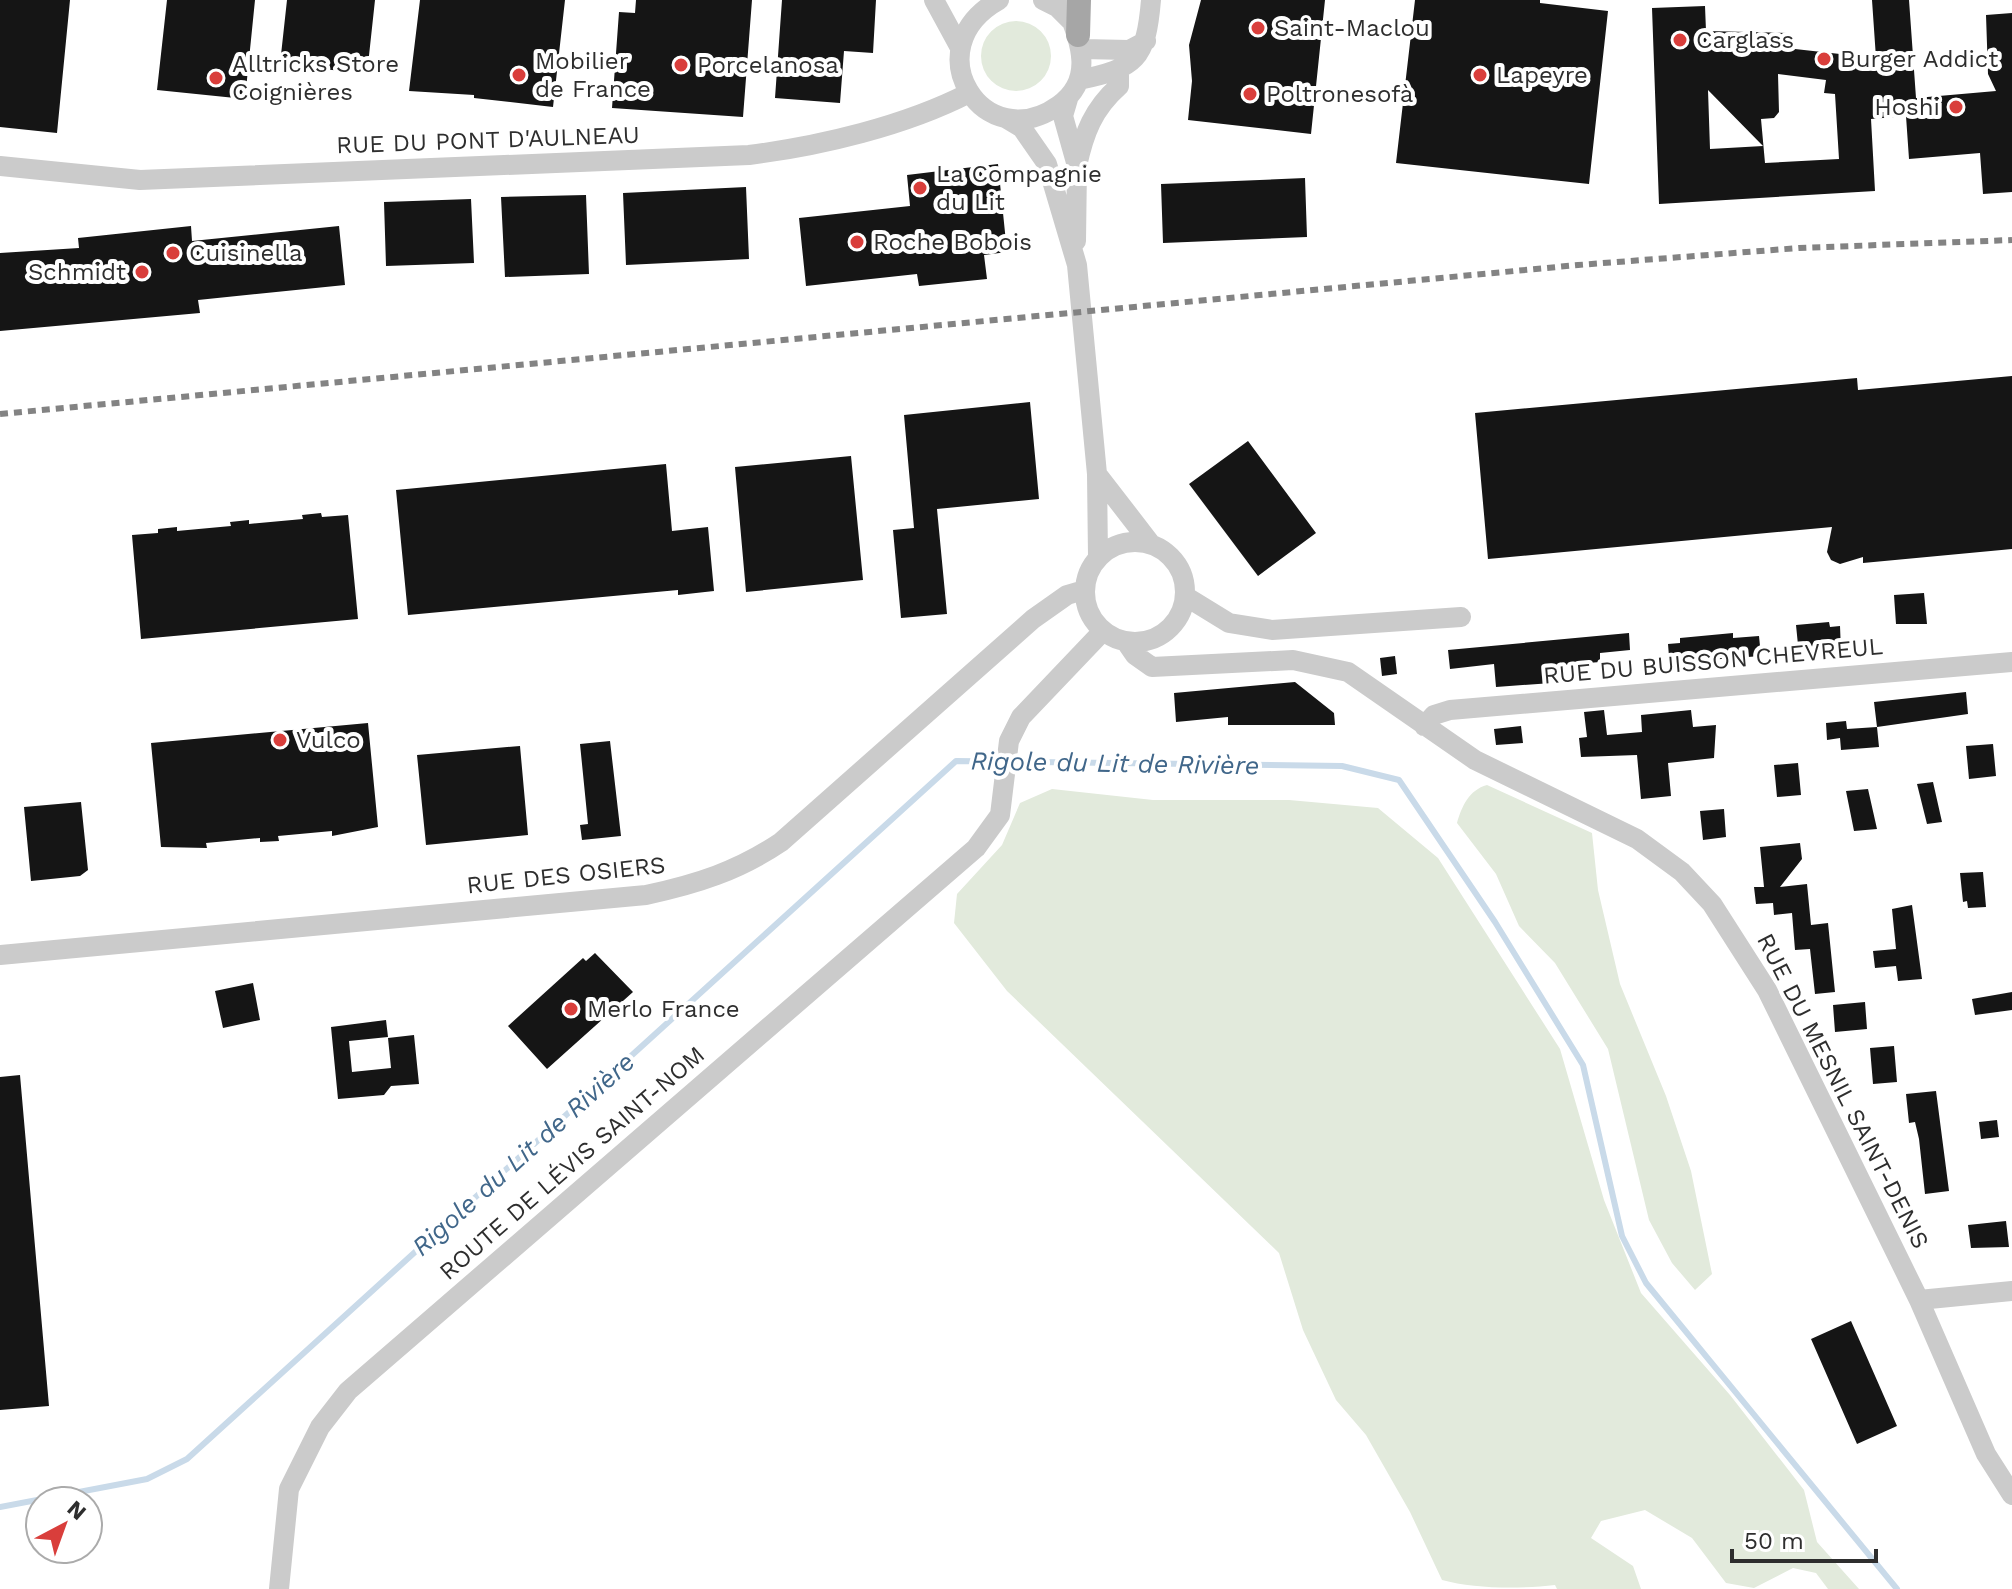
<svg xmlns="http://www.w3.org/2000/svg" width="2012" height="1589" font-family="'Work Sans',sans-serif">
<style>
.green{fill:#e2eadc}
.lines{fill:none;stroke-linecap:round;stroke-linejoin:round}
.stream{stroke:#c9dae9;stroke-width:6}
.building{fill:#151515;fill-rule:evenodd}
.minor{stroke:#cbcbcb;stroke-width:20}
.major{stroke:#a6a6a6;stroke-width:24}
.rail{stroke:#838383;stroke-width:6;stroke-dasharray:8 6;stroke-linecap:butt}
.poi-dot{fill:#d93e3b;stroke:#fff;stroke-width:3}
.labels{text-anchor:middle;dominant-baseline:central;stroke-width:8;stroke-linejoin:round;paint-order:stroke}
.poi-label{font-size:24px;fill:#2e2e2e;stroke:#fff;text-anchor:start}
.street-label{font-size:24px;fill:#2e2e2e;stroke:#fff}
.water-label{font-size:26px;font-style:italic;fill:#41678a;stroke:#fff}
</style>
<rect width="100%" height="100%" fill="#fff"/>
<path class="green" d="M981 56a35 35 0 1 1 70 0a35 35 0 1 1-70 0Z
M1487,785L1592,833L1598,890L1620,984L1666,1096L1691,1171L1712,1274L1695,1290L1672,1263L1649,1220L1608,1049L1555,963L1519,926L1496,874L1457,823C1462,806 1469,790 1487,785Z
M1052,789L1153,800H1289L1378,808L1438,858L1560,1049L1604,1200L1641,1293L1730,1395L1804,1490L1817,1542L1859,1589H1828L1816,1573L1793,1568L1754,1588L1726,1583L1692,1538L1645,1510L1601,1521L1591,1538L1633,1566L1641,1589H1557L1555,1585C1521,1589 1474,1589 1442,1580L1410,1512L1366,1435L1336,1400L1303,1330L1279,1253L1007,991L954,923L957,894L1002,845L1020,803Z"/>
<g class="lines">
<path class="stream" d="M0,1507L147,1479L187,1459L956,761L1342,766L1399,780L1495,922L1583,1065L1622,1236L1646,1283L1897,1589"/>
</g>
<path class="building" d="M0,0H70L57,133L0,127Z
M167,0H255L245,99L157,90Z
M287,0H375L367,74L280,64Z
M420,0H565L553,107L474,98V95L409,91Z
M636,0H752L743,117L612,108L619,12L635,13Z
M782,0H876L873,53L844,51L840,103L775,98Z
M1201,0H1325L1311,134L1188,120L1192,81L1189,45Z
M1415,0H1540V3L1608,11L1589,184L1396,163Z
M1872,0H1909L1916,98L1996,91L1988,74L1986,15L2012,13V192L1983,194L1980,153L1909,159L1906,116L1871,119L1875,191L1659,204L1652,8L1705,6L1706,31L1788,33L1786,48L1876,58ZM1778,74L1826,80L1824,93L1835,94L1839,159L1765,163L1761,119L1774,118L1779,112ZM1708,90L1763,146L1710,149Z
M998,164L1007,252L984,255L987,279L919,286L917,274L806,286L799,218L910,206L907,175Z
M1305,178L1307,237L1163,243L1161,184Z
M746,187L749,259L626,265L623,193Z
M586,195L589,274L505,277L501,197Z
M471,199L474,263L386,266L384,202Z
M191,226L192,241L339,226L345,285L198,300L200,313L0,331V253L79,248L78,238Z
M2012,376V549L1863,563V557L1840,564L1831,560L1827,552L1832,527L1488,559L1475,413L1857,378L1858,390Z
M1030,402L1039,499L937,509L947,614L901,618L893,530L914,528L904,415Z
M1248,441L1316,533L1258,576L1189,484Z
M851,456L863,580L746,592L735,467Z
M666,464L672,531L708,527L714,591L678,595V590L408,615L396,490Z
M321,513L322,517L348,515L358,619L141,639L132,535L158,533V529L177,527V531L231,526L230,522L249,520V524L303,519L302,515Z
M1924,593L1927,624H1896L1894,595Z
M1829,622L1830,627L1840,626L1841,651L1799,655L1796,625Z
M1629,633L1630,650L1600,653V662L1563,665L1565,679L1552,683L1496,687L1494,664L1450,669L1448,650Z
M1733,633V638L1759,636L1761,656L1708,660L1709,667L1670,669L1668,644L1680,643V638Z
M1395,656L1397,674L1382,676L1380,658Z
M1295,682L1334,713L1335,725H1228V717L1176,722L1174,693Z
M1966,692L1968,714L1877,727L1879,747L1841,750L1840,738L1827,740L1826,723L1846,721L1847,729L1877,727L1874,702Z
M1604,710L1607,735L1642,732L1641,715L1691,710L1693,727L1716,725L1714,758L1668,763L1671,796L1641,799L1637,755L1581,757L1579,738L1587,737L1584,712Z
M368,723L378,827L332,836V831L278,836L279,841L260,842V838L206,843L207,848L161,847L151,743Z
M1521,726L1523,743L1496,745L1494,729Z
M610,741L621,836L582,840L580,825L588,824L580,744Z
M1993,744L1996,776L1969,779L1966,746Z
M520,746L528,835L426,845L417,755Z
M1798,763L1801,795L1777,797L1774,765Z
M1933,782L1942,822L1927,824L1917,784Z
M1868,789L1877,829L1854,831L1846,791Z
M81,802L88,870L80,876L31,881L24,807Z
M1724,809L1726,837L1703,840L1700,811Z
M1800,843L1802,859L1780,887L1807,884L1811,925L1828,923L1835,992L1815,994L1810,949L1795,950L1792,913L1774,915L1773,903L1756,904L1754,887H1764L1760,847Z
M1983,872L1986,907L1968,908L1967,901L1963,902L1960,873Z
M1912,905L1922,979L1898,981L1896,966L1875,968L1873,951L1896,949L1892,909Z
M595,953L633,992L547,1069L508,1026L583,958L586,961Z
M253,983L260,1020L223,1028L215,991Z
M2012,992V1010L1975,1015L1972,999Z
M1865,1002L1867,1029L1835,1032L1833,1005Z
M386,1020L388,1037L349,1041L352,1072L391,1068L388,1038L414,1035L419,1084L391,1086L384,1095L338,1099L331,1027Z
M1894,1046L1897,1082L1873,1084L1870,1048Z
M20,1075L49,1406L0,1410V1077Z
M1936,1091L1949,1191L1925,1194L1919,1139L1915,1122L1909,1123L1906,1094Z
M1997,1120L1999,1137L1981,1139L1979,1122Z
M2006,1221L2009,1247L1971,1248L1968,1225Z
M1851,1321L1897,1426L1857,1444L1811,1339Z"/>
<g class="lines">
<path class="minor" d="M934,0L959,46
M999,0C913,48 984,159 1059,105C1098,77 1077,36 1064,0
M1043,0L1057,7L1070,20
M1082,49L1129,50L1146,41
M1079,80C1136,68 1146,60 1151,0
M1068,99L1063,116L1077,166L1076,241
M1007,119L1022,128L1047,164L1077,265L1097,474L1098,557
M0,166L140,180L749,155C820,146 905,126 969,93
M1077,166C1084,133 1093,109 1119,86V72
M1097,474L1151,544
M1085 592a50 50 0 1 1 100 0a50 50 0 1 1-100 0Z
M1185,596L1229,623L1272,630L1461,617
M1126,642L1135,655L1152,667L1293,660L1348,672L1475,760L1637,839L1682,872L1712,904L1767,990L1919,1300L1986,1454L2012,1495
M1424,726L1434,715L1450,710L2012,662
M0,955L646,895C697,884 738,871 781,842L1033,619L1067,595L1084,590
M1919,1300L2012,1291
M279,1589L289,1489L320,1427L348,1391L976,848L1000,815L1009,741L1021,717L1103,631"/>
<path class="major" d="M1078,35L1079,0"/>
<path class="rail" d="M0,414L1578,265L1799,248L2012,240"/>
</g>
<g class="poi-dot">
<circle cx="1258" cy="28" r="8"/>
<circle cx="1680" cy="40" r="8"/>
<circle cx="1824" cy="59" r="8"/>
<circle cx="681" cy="65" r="8"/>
<circle cx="519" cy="75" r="8"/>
<circle cx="1480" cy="75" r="8"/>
<circle cx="216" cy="78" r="8"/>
<circle cx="1250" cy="94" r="8"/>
<circle cx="1956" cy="107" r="8"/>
<circle cx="920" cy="188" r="8"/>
<circle cx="857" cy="242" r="8"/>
<circle cx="173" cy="253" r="8"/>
<circle cx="142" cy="272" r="8"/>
<circle cx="280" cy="740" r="8"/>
<circle cx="571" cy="1009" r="8"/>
</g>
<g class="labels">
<g class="poi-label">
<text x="1274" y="28">Saint-Maclou</text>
<text x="1696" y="40">Carglass</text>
<text x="1840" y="59">Burger Addict</text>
<text x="535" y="61">Mobilier<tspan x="535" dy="28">de France</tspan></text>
<text x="232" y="64">Alltricks Store<tspan x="232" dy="28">Coignières</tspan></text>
<text x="697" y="65">Porcelanosa</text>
<text x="1496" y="75">Lapeyre</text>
<text x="1266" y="94">Poltronesofà</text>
<text x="1940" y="107" text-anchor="end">Hoshi</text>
<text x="936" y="174">La Compagnie<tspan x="936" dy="28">du Lit</tspan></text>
<text x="873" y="242">Roche Bobois</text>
<text x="189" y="253">Cuisinella</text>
<text x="126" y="272" text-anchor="end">Schmidt</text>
<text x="296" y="740">Vulco</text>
<text x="587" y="1009">Merlo France</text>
</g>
<g class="street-label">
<text transform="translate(488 140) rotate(-2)">RUE DU PONT D'AULNEAU</text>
<text transform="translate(1713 661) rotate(-5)">RUE DU BUISSON CHEVREUL</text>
<text transform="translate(566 875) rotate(-6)">RUE DES OSIERS</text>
<text transform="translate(1843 1091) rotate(63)">RUE DU MESNIL SAINT-DENIS</text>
<text transform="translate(572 1163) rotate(-41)">ROUTE DE LÉVIS SAINT-NOM</text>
</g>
<g class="water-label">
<text transform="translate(1115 763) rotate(1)">Rigole du Lit de Rivière</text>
<text transform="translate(523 1154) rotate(-42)">Rigole du Lit de Rivière</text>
</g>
</g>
<g transform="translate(64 1525) rotate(41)"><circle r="38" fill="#ffffff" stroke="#ababab" stroke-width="2"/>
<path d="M0-6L14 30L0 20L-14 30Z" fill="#d93e3b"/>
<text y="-12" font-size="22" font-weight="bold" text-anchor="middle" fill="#2e2e2e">N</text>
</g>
<path d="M1732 1549v12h144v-12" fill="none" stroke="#2e2e2e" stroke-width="4"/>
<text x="1744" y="1549" font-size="24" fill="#2e2e2e" stroke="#ffffff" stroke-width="6" paint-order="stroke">50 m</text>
</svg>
